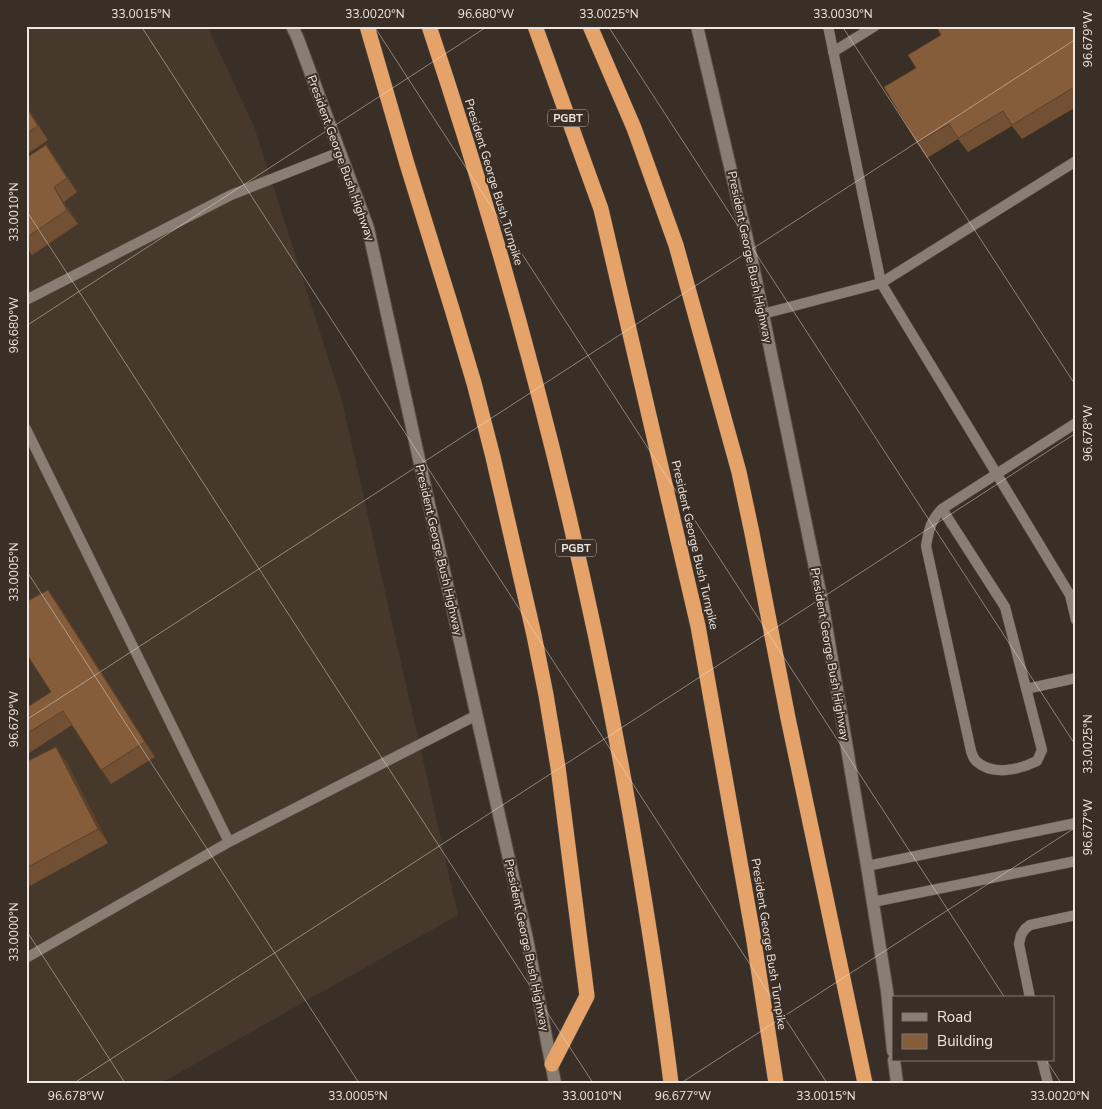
<svg xmlns="http://www.w3.org/2000/svg" width="1102" height="1109" font-family="'Nunito Sans',sans-serif">
<style>
.built{fill:#47382c}
.lines{fill:none;stroke-linecap:round;stroke-linejoin:round}
.service-casing{stroke:#574d46;stroke-width:11}
.secondary-casing{stroke:#574d46;stroke-width:14}
.motorway-casing{stroke:#574d46;stroke-width:16}
.service{stroke:#8a7d73;stroke-width:10}
.secondary{stroke:#8a7d73;stroke-width:12}
.motorway{stroke:#e6a369;stroke-width:15}
.wall{fill:#725033}
.shaded-wall{fill:#5d4129}
.building{fill:#855d3b;stroke:#5d4129}
.ticks{fill:none;stroke:#efe8e2;stroke-width:1;stroke-opacity:0.45}
.labels{text-anchor:middle;dominant-baseline:central;stroke-width:4;stroke-linejoin:round;paint-order:stroke}
.shield{fill:#3a2f27;stroke:#b9b0aa;stroke-width:1}
.shield-label{font-size:11px;font-weight:bold;fill:#efe8e2}
.street-label{font-size:12px;fill:#efe8e2;stroke:#3a2f27}
.neatline{fill:none;stroke:#efe8e2;stroke-width:2}
.ticks-label{font-size:12px;text-anchor:middle;fill:#efe8e2}
</style>
<rect width="100%" height="100%" fill="#3a2f27"/>
<path class="built" d="M26,26H207L254,126L342,401L458,915L161,1083H26Z"/>
<g class="lines">
<defs>
<path id="service" d="M833,52L875,26
M1076,161L881,283L1070,595L1076,620
M26,300L231,195L340,152
M763,314L881,283L828,26
M26,429L229,842L477,715
M942,509L1005,607L1042,750L1037,761C1019,770 992,776 976,761C973,758 972,754 971,751L926,546C929,530 930,521 942,509L1076,423
M1026,689L1076,678
M867,866L1076,823
M873,902L1076,861
M26,958L229,842
M1030,998L1019,944L1021,935L1025,929L1030,925L1076,915
M1042,1060L1048,1083"/>
<path id="secondary" d="M292,26L298,39L368,228L424,482L527,939L555,1083
M697,26L751,256L823,607L867,866L887,991L893,1051
M894,1060L897,1083"/>
<path id="motorway" d="M367,26L407,164L452,309L474,383L493,457L534,635L546,695L558,767L587,996L552,1064
M429,26C521,301 592,581 639,867C651,939 662,1011 671,1083
M535,26L601,209L698,626L753,935L776,1083
M590,26L634,128L676,245L739,472L752,533L788,718L865,1083"/>
</defs>
<use href="#service" class="service-casing"/>
<use href="#secondary" class="secondary-casing"/>
<use href="#motorway" class="motorway-casing"/>
<use href="#service" class="service"/>
<use href="#secondary" class="secondary"/>
<use href="#motorway" class="motorway"/>
</g>
<path class="wall" d="M1076,26V107L1022,139L1012,126L968,152L958,139L927,158L917,143Z
M26,106L48,140L26,155Z
M46,145L56,159L77,192L64,202L78,224L32,255L26,247V158Z
M58,604L155,757L111,784L72,725L26,755V708L51,692Z
M66,761L108,843L26,888V762Z"/>
<path class="shaded-wall" d="M46,145L56,159L77,192L67,178Z
M54,187L64,202L78,224L67,210Z
M48,590L58,604L155,757L145,742Z
M56,747L66,761L108,843L98,829Z"/>
<path class="building" d="M936,26H1076V86L1012,125L1003,111L958,138L949,124L917,143L884,87L916,68L908,55L941,35Z
M26,107L38,126L26,134Z
M46,145L67,178L54,187L67,210L26,238V158Z
M48,590L145,742L101,770L63,711L26,734V708L51,692L26,653V602Z
M56,747L98,829L26,868V762Z"/>
<path class="ticks" d="M141,26L827,1083M374,26L1005,998M608,26L1076,746M842,26L1076,386M26,210L593,1083M26,326L488,26M26,570L359,1083M26,720L1076,39M26,930L125,1083M1046,1060L1061,1083M74,1083L1076,433M681,1083L1076,827"/>
<g class="labels">
<g class="shield">
<rect x="548" y="109.5" width="40" height="17" rx="4"/>
<rect x="556" y="539.5" width="40" height="17" rx="4"/>
</g>
<g class="shield-label">
<text x="568" y="118">PGBT</text>
<text x="576" y="548">PGBT</text>
</g>
<g class="street-label">
<text transform="translate(341 158) rotate(70)">President George Bush Highway</text>
<text transform="translate(494 182) rotate(73)">President George Bush Turnpike</text>
<text transform="translate(750 257) rotate(78)">President George Bush Highway</text>
<text transform="translate(695 545) rotate(77)">President George Bush Turnpike</text>
<text transform="translate(439 550) rotate(77)">President George Bush Highway</text>
<text transform="translate(830 654) rotate(80)">President George Bush Highway</text>
<text transform="translate(769 944) rotate(81)">President George Bush Turnpike</text>
<text transform="translate(527 945) rotate(78)">President George Bush Highway</text>
</g>
</g>
<rect width="1102" height="1109" fill="none" stroke="#3a2f27" stroke-width="55"/>
<rect x="892" y="996" width="162" height="65" fill="#3a2f27" stroke="#827972"/>
<rect x="902" y="1013" width="25" height="8" fill="#8a7d73" stroke="#827972"/>
<text x="937" y="1022" font-size="15" fill="#efe8e2">Road</text>
<rect x="902" y="1034" width="25" height="15" fill="#855d3b" stroke="#827972"/>
<text x="937" y="1046" font-size="15" fill="#efe8e2">Building</text>
<rect x="28" y="28" width="1046" height="1054" class="neatline"/>
<g class="ticks-label">
<text x="141" y="18">33.0015°N</text>
<text x="375" y="18">33.0020°N</text>
<text x="486" y="18">96.680°W</text>
<text x="609" y="18">33.0025°N</text>
<text x="843" y="18">33.0030°N</text>
<text transform="translate(1088 39) rotate(-90)" y="4">96.679°W</text>
<text transform="translate(14 212) rotate(-90)" y="4">33.0010°N</text>
<text transform="translate(14 325) rotate(-90)" y="4">96.680°W</text>
<text transform="translate(1088 433) rotate(-90)" y="4">96.678°W</text>
<text transform="translate(14 572) rotate(-90)" y="4">33.0005°N</text>
<text transform="translate(14 719) rotate(-90)" y="4">96.679°W</text>
<text transform="translate(1088 744) rotate(-90)" y="4">33.0025°N</text>
<text transform="translate(1088 827) rotate(-90)" y="4">96.677°W</text>
<text transform="translate(14 932) rotate(-90)" y="4">33.0000°N</text>
<text x="76" y="1100">96.678°W</text>
<text x="358" y="1100">33.0005°N</text>
<text x="592" y="1100">33.0010°N</text>
<text x="683" y="1100">96.677°W</text>
<text x="826" y="1100">33.0015°N</text>
<text x="1060" y="1100">33.0020°N</text>
</g>
</svg>
